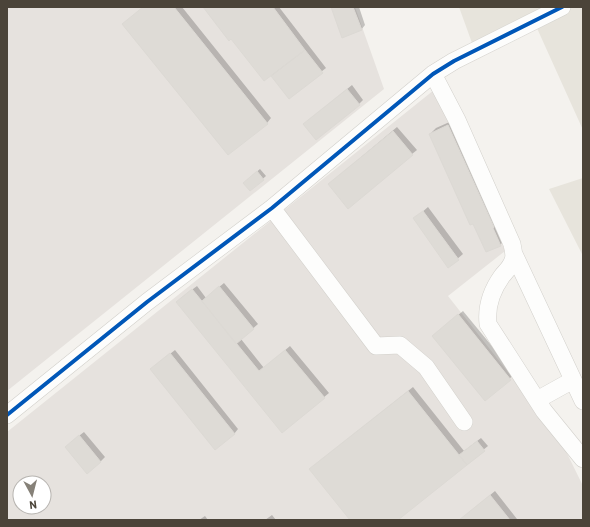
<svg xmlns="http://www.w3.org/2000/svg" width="590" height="527" font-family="Barlow,sans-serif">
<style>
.residential{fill:#e7e4dc}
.industrial{fill:#e6e2de;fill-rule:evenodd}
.shadow{fill:#0003}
.building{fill:#dedbd6;stroke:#dcd9d4}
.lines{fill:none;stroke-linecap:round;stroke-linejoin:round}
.minor-casing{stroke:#d2d0cb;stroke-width:18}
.minor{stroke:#fdfdfc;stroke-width:17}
.cycleway-casing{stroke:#fff;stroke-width:6}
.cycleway{stroke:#0057b8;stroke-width:4}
</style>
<rect width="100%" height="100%" fill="#f4f2ee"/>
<path class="residential" d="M459,7H583V130L536,26L476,54Z
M583,178V256L549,189Z"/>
<path class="industrial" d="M7,7H355L384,89L7,391Z
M434,90L505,251L448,296L559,437L583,486V520H7V432ZM20,483H44V507H20Z"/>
<path class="shadow" d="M143,7H182L271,118L267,123Z
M204,7H279L326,68L289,97L272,74L232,38Z
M332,7H359L365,25L361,30Z
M352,85L363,100L359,104L309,120Z
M454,120L506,239L500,245L474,222L430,134L436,128Z
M397,127L417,150L412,154L329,184Z
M260,169L266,176L250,190L247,180Z
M428,207L463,254L449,266L414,219Z
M224,283L258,324L241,339L264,368L290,346L329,393L283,431L181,298L197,286L206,298Z
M463,311L515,374L485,399L433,336Z
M175,350L238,429L234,434L156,365Z
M413,387L464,451L481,438L488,446L397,520H351L315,465Z
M84,432L105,457L100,462L71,442Z
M495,491L517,519L516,520H460Z
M272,515L276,520H265Z
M205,516L208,520H199Z"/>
<path class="building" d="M143,7H174L268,124L228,155L122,24Z
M203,7H273L305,50L264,81L231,39L229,41Z
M331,7H353L362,30L342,38Z
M305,50L323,73L289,99L271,76Z
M347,89L360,105L316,140L303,124Z
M448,125L494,227L493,228L501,246L486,252L473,224L470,225L429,134Z
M393,131L413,155L348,209L328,184Z
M257,171L264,180L250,191L243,183Z
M423,211L459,260L448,268L413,218Z
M219,286L254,329L236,344L202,301Z
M192,289L259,371L285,350L325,398L282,433L176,302Z
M458,314L511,380L485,401L432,336Z
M170,353L235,434L215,450L150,369Z
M408,391L467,465L398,520H350L309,469Z
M79,435L101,462L87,474L65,447Z
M477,441L485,451L467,465L459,455Z
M490,495L510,520H459Z"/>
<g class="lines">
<defs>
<path id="minor" d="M433,74L457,120L512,244C513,250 515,255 513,260C511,267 506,271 502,276C492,290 486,306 488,324L544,411L583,459
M272,208L376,346L400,345L426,367L464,422
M514,254L583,401
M537,400L573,380
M7,415L147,302L272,208L433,74L454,61L562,7"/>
</defs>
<use href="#minor" class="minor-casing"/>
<use href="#minor" class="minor"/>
<defs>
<path id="cycleway" d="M7,415L147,302L272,208L433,74L454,61L562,7"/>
</defs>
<use href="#cycleway" class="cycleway-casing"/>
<use href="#cycleway" class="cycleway"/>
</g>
<rect width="590" height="527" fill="none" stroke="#4b4439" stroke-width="16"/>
<g transform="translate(32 495) rotate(173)"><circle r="19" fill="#ffffff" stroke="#b7b4b0"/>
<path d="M0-3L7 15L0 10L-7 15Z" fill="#868178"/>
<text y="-6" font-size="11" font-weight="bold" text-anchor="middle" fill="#4b4439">N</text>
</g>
</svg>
